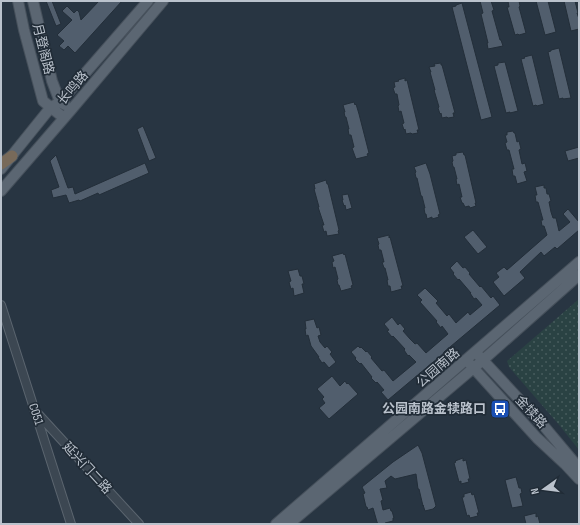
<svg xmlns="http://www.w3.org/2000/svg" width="580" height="525" font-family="'Sofia Sans Condensed','Noto Sans SC',sans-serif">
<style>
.grass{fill:url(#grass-dots)}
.building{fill:#515e6d;stroke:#232e39}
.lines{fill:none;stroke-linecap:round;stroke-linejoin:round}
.minor-casing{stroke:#5b656f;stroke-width:10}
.major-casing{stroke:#46505b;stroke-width:12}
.highway-casing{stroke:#47525c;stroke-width:13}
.minor{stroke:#3c4752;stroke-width:8}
.major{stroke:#5b6672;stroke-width:10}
.highway{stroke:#786a5a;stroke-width:11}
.labels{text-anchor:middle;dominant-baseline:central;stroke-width:3.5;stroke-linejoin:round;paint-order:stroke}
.street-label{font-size:13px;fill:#bac2cc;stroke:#212c37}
.poi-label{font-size:13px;font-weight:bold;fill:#bac2cc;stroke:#212c37;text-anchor:end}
</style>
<defs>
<pattern id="grass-dots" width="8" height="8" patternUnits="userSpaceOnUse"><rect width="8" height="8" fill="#2a4243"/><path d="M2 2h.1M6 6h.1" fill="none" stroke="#475c5d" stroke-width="1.8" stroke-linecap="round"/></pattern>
</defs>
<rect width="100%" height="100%" fill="#283542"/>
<path class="grass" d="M579,299V450L560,426L509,367L507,361Z"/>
<path class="building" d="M46,1H52L61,24L56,26Z
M99,1H122L75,53L68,46L64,50L59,46L64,41L57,35L72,20L62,11L67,6L74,13L77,10L79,12L81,20Z
M480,1H491L494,10L492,11L500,40H501L503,46L488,49L487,43H488L481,14L483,13Z
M508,1H519L520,6L519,7L526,33L519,35L518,34L515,35L507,7H509Z
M536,1H548L556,32L545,35Z
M564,1H575L578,13H577L579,19V29L571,31Z
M462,3L492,117L481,120L452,7L456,6V5Z
M559,48L571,98L563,99V98L559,99L548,52L551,51V50Z
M532,55L544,104L537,106L536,105L533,106L521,59L525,58L524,57Z
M505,62L518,111L510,113V112L506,113L494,66L498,65V63Z
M441,63V65H442L455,113H453L454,117L448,118L447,117L442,118L441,113L440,114L438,108L439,107L434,90H435L430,72H431L429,67L435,66L434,64Z
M405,78V81L407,80L419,130H417L418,133L412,134L411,133L406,134L405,129L404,130L402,124L404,123L401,111L399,112L398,106L399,105L397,94H395L393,88L395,87L394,82L399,81L398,80Z
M354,102L355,105L356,104L359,114L369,153L367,154L368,156L356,159L352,148L354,147L351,135H349L348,129H349L346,117H345L344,112H345L343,105Z
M143,126L156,158L149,161L137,129Z
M513,131L514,133H515L517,142L519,141L521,149L519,150L522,164L525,163L527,171L524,172L527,181L517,184L515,176H513L512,169H514L509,150H507L505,143L507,142L505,135H507V132Z
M579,147V158L568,161L565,151Z
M463,152L464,155H465L476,203H475L476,206L470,208L469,206L465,207L463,203H462L460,197H462L459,184L457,185L456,179H457L454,167H453L452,162L453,161L452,156L456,155V153Z
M56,155L68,188L73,187L75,194L145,163L149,173L99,195L98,193L80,201L79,200L69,203L66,195L53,198L51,190L59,187L50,161Z
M426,163L430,174L440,214L438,215L439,217L432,219V217L427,219L426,214H425L424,208H425L422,196H421L417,178H416L415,173L416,172L414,167Z
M326,180L327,184H328L339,230L338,231L339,234L327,236L326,231L324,232L322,225H324L318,207H319L314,189H315L314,184Z
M544,185V188H546L547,194H549L551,201L549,202L551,212L553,218H556L559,231L570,222L563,214L568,209L579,222V230L557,249L555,247L544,256L541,252L520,272L525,278L504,296L493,282L499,277L496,273L504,267L507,270L547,235L544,226H542L541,220H543L538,202H536L535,195H537L535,187Z
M348,194L352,208L346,210L345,205L344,206L342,200H343L342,195Z
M473,230L487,247L478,254L464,237Z
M389,235V238L390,237L403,286H401L402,289L391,292L390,286H388L387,280H388L385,268H384L382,262H384L381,250H379L378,245L379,244L377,238Z
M343,253L344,255L345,254L353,285L351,286L352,288L341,291L339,285H338L337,280L338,279L335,267L333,268L332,262L334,261L332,256Z
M457,261L463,268L465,267L470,273L469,274L480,287L481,286L491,298L493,296L500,305L444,352V353L388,400L381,392L384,390L377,382L376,383L371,378L372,377L361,363L360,364L355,359L356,358L351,352L358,346L360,348L361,347L366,352L367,351L372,357L371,358L382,371L384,370L393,381L416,362L409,355L408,356L404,350L405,349L393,336L392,337L387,331L389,330L384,324L392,317L398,325L400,323L405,329L403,331L410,339L415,344L417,343L426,353L448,334L442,326L441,328L436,322L437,321L420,302L422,300L417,295L425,288L438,301L436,303L447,316L449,314L456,323L468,312L470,315L482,305L476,298L474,299L470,293H471L459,279L458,280L453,274L454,273L450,268Z
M298,269L300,276H302L304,284H302L304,293L294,296L293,288L291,289L289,282L291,281L288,271Z
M314,319L317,328L319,327L321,335L318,336L320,342L325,348L327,346L332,352L330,354L336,362L329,368L324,362L322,363L318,357H319L311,346L308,335L306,336L305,329H306L305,321Z
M332,376L340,386L345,381L347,384L348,383L358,394L329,419L319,408L325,403L322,399L324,397L317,389Z
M418,445L422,453L436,506L433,509L425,511L423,505V506L419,489H418L416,474L395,479L391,476L385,481L387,488L380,489L383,500L381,501L383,510L390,508L391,511H392L394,518H393V521L385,523L386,524H378L377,522L373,508L368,510L367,507H366L363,494L365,493L362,487L393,462Z
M463,458V461L466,460L470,479H468L469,482L461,484V481L459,482L454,463L456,462L455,461Z
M516,477L519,488H521L522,493L520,494L523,506L512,508L505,480Z
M471,492L472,495L474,494L479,513H477L478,516L470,518L469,515L467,516L462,497H464V494Z
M536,513V517L538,516L540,524H526L524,516Z"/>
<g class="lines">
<defs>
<path id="minor" d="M1,305L71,524
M38,414L139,524"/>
<path id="major" d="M18,1L24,30L43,101L64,118
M33,1L52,81L60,102L65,105
M1,169L51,107L60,102L148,1
M1,191L71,110L163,1
M479,356L543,425L579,468
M469,363L537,438L565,464L579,479
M276,524L579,262
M289,524L483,360L579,275"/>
<path id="highway" d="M1,164L12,156"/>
</defs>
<use href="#minor" class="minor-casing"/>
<use href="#major" class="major-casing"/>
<use href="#highway" class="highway-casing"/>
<use href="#minor" class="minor"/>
<use href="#major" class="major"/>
<use href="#highway" class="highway"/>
</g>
<defs>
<symbol id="bus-square" viewBox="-11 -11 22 22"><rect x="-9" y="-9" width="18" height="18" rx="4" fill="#1a4fb4" stroke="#212c37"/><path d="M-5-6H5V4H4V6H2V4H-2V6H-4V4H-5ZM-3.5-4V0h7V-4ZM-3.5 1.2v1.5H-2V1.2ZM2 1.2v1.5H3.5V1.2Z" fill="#fff"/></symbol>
</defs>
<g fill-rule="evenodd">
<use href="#bus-square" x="489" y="398" width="22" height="22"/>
</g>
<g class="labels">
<g class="street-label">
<text transform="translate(43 49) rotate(76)">月登阁路</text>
<text transform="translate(73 88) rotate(-50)">长鸣路</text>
<text transform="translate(438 368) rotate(-41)">公园南路</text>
<text transform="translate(531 412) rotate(47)">金犊路</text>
<text transform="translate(36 414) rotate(72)">C051</text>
<text transform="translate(87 468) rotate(47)">延兴门二路</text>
</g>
<g class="poi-label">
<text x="486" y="409">公园南路金犊路口</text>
</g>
</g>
<rect width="580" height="525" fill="none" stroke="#bac2cc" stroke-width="4"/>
<g transform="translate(544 489) rotate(256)" stroke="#212c37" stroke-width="3" paint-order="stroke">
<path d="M0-3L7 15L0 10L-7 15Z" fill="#bac2cc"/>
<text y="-6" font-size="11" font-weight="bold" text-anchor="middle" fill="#bac2cc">N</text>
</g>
</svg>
